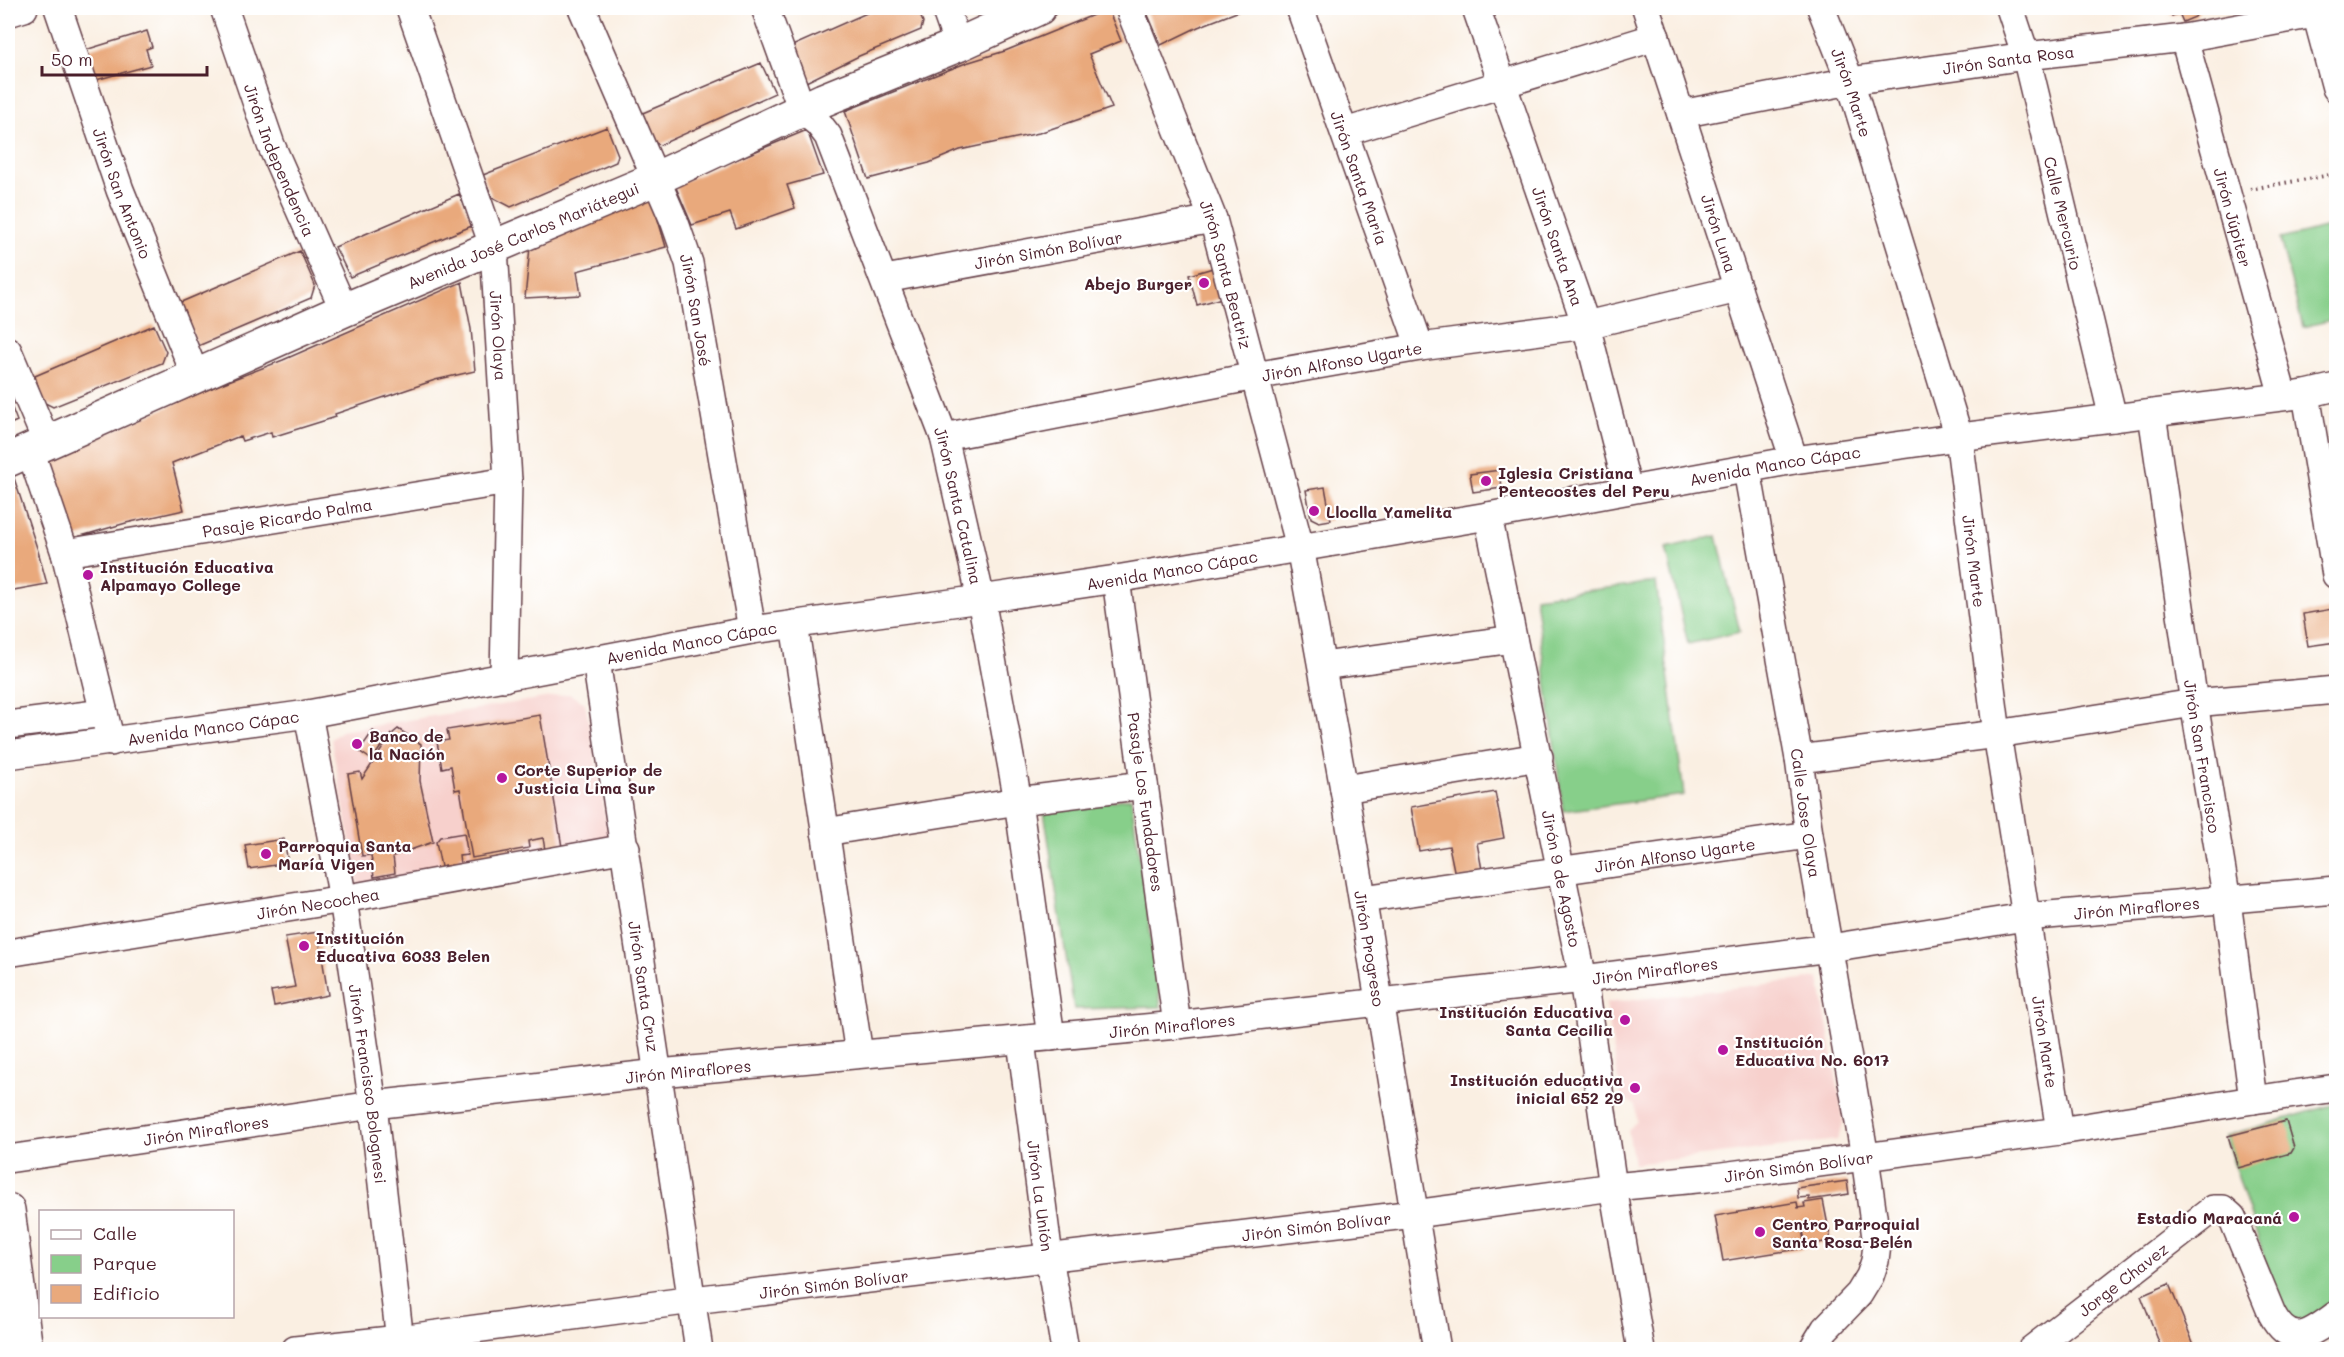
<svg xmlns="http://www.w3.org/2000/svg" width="2344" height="1357" font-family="Mali,sans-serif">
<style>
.built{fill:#f7d0cc}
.green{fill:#87cf8a;stroke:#68775a;stroke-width:1.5}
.building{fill:#e9a97c}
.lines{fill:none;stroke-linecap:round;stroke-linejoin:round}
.minor-casing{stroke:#643e46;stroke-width:30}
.major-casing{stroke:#643e46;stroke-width:36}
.path{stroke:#643e46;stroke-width:4;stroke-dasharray:1.5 4.5;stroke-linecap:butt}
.minor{stroke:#fff;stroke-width:27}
.major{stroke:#fff;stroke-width:33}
.poi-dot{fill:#b5179e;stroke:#fff;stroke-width:2}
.labels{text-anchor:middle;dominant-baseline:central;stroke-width:4.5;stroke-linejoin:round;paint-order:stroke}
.street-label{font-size:16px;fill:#4a1f2b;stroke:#fff}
.poi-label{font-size:16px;font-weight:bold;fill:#4a1f2b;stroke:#fff;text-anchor:start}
</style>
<rect width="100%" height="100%" fill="#fff"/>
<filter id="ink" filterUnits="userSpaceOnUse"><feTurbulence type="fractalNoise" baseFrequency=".0167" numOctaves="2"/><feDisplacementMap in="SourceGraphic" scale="12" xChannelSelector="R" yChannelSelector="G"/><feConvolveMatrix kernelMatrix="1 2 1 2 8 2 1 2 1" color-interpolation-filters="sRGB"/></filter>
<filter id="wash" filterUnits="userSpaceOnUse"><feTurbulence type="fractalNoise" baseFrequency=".008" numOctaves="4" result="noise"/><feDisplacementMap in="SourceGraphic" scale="24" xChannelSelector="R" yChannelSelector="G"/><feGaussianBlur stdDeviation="1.35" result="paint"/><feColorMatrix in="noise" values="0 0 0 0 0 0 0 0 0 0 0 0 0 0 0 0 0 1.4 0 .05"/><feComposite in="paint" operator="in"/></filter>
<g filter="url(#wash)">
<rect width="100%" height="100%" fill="#faefe2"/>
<path class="built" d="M569,694L585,703L610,840L358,885L331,739L341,731Z
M1819,978L1844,1122L1837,1140L1634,1164L1628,1130L1637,1121L1635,1105L1621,1097L1606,1003Z"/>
<path class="green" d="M2333,226L2336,241V319L2303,327L2280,239Z
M1717,536L1740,632L1688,644L1666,548Z
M1656,582L1684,795L1563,811L1535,597Z
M1131,798L1161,1007L1074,1009L1044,811Z
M2336,1104V1298L2294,1331L2286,1325L2225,1136Z"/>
<g id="blocks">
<path class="building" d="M878,8H917L923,22L921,30L859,56L806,82L783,50Z
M1145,8H1247L1198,27L1161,45Z
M2168,8H2199V11L2195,17L2183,22L2179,13L2172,16Z
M1108,9L1121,41L1089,54L1112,108L1039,133L960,150L929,163L868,179L845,111L966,63L1005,51Z
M147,31L152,47L146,49L151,65L92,81L82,51Z
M761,63L775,93L660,145L649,140L638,115Z
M607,127L618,155L616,162L511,207L492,197L483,175Z
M807,130L823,175L787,185L795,208L736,229L730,213L692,225L675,185Z
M459,194L474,225L350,277L335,247Z
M651,196L666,247L577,271L581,295L525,298L530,247Z
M300,251L315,285L311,298L198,346L179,303Z
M1213,268L1222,298L1197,305L1189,275Z
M462,282L471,329L475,371L435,380L335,414L336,417L272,437L271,432L242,441L240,436L172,463L184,510L126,523L67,540L40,462L221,384L283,360Z
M154,325L166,352L162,363L53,407L43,402L35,376Z
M8,398L17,421L8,425Z
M1500,470L1502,488L1473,492L1470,474Z
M14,478L38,551L47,584L8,591V481Z
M1325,487L1331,520L1319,522L1311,518L1306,490Z
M2332,609L2336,642L2308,646L2303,614Z
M540,715L562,847L545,850L543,838L528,841L529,848L472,858L460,789L455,790L451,766L442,768L437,742L449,740L447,730Z
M398,729L421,744L420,781L433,842L393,856L395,873L374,877L371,855L362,856L348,774L360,772L362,779L392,734Z
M373,731L386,739L372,760L359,751Z
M1495,792L1504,838L1477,843L1483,875L1456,880L1449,846L1419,851L1411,807Z
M464,833L468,855L459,856L460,864L441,867L436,842L440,837Z
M284,839L288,863L249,869L245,845Z
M318,932L328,995L274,1006L271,991L295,987L285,937Z
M2286,1121L2294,1148L2291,1153L2238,1168L2228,1136Z
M1847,1181L1849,1194L1809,1200V1197L1798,1198L1797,1188Z
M1823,1200L1831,1241L1806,1245L1801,1222L1805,1248L1723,1261L1715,1216L1797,1202L1798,1208L1805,1207L1804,1203Z
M2169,1284L2195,1347L2188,1350H2162L2141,1296Z"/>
</g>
</g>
<g filter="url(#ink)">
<use href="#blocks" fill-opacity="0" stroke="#643e46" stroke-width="1.5"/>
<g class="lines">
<defs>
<g id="minor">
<path id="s1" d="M58,8L120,190L196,377"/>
<path id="s2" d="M224,8L271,145L344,310"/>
<path id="s3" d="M410,8L494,248L508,481L504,678"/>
<path id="s4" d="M582,8L675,223L689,263L752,630"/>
<path id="s5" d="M765,8L802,110L818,123L828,136L944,437L981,599L1018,801L1051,1037"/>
<path d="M945,8L958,45"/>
<path id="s6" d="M1129,8L1213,219L1300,547L1344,789L1437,1350"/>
<path id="s7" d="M1300,8L1420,347"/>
<path id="s8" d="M1476,8L1586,325L1628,490"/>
<path id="s9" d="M1646,8L1794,460"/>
<path id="s10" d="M1821,8L1850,81L1959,437L1997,734L2060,1131"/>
<path id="s11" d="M2010,8L2026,56L2113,418"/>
<path d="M8,13L24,8"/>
<path d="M2316,13L2336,88"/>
<path id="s12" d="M2184,38L2283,396"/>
<path id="s13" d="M1681,114L1850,81L2026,56L2184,38L2336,10"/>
<path d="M1345,132L1656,37"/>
<path id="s14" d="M885,279L1213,219"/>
<path d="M8,351L47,443"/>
<path d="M2306,394L2336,575"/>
<path id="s15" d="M2152,414L2194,703L2227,901L2253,1100"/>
<path id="s16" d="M944,437L1255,376L1420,347L1586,325L1738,289"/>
<path d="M30,450L65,553L111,742"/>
<path id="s17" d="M1747,470L1799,759L1809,835L1865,1157L1877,1245L1875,1261L1870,1276L1859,1294L1825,1329L1812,1350"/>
<path id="s18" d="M1488,516L1583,979L1613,1187L1641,1350"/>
<path id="s19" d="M65,553L508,481"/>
<path id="s20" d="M1116,579L1177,1025"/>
<path d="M794,624L859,1054"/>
<path id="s21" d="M596,660L699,1350"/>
<path d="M1323,666L1513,639"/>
<path id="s22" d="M308,714L343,899L373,1105L401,1350"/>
<path d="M8,725L104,713"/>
<path id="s23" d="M8,755L308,714L752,630L981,599L1116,579L1488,516L1794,460L1959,437L2306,394L2336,387"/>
<path d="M1799,759L1997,734L2194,703L2336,690"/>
<path d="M1344,789L1539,757"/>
<path d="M825,832L1018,801L1144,785"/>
<path id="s24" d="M1363,899L1809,835"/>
<path id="s25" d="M8,953L343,899L626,848"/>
<path id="s26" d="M1021,1041L1049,1257L1065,1350"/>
<path id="s27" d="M8,1159L373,1105L659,1073L1177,1025L1583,979L1830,948L2025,917L2336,890"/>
<path id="s28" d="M295,1350L400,1339L693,1300L1414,1214L1613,1187L1707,1178L2060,1131L2253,1100L2336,1088"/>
<path id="s29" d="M2031,1350L2213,1209H2223L2232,1217L2272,1314C2291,1349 2311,1334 2336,1315"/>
</g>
<g id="major">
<path id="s30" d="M8,460L344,310L655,179L823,100L958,45L1039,8"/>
<path d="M8,1210L26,1350"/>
</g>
</defs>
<use href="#minor" class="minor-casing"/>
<use href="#major" class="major-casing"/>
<path class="path" d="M2250,189L2336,174"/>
<use href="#minor" class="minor"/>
<use href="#major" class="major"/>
</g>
</g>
<g class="poi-dot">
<circle cx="1204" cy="283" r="6"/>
<circle cx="1486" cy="481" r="6"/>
<circle cx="1314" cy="511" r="6"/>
<circle cx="88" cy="575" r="6"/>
<circle cx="357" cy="744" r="6"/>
<circle cx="502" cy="778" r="6"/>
<circle cx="266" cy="854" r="6"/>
<circle cx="304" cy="946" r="6"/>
<circle cx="1625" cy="1020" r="6"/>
<circle cx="1723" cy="1050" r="6"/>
<circle cx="1635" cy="1088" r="6"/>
<circle cx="2294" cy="1217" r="6"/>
<circle cx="1760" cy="1232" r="6"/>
</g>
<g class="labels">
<g class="street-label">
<text stroke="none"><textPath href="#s13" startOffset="332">Jirón Santa Rosa</textPath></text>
<text stroke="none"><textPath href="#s10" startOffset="90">Jirón Marte</textPath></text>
<text stroke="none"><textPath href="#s2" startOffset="162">Jirón Independencia</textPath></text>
<text stroke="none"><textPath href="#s7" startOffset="180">Jirón Santa María</textPath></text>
<text stroke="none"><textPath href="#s1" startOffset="196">Jirón San Antonio</textPath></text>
<text stroke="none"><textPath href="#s11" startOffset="212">Calle Mercurio</textPath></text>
<text stroke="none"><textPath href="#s12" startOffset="186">Jirón Júpiter</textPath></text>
<text stroke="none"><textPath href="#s9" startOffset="237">Jirón Luna</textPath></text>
<text stroke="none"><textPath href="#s30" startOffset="562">Avenida José Carlos Mariátegui</textPath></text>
<text stroke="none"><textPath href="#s8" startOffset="252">Jirón Santa Ana</textPath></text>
<text stroke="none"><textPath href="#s14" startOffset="166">Jirón Simón Bolívar</textPath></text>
<text stroke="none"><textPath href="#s6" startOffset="284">Jirón Santa Beatriz</textPath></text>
<text stroke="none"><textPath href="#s4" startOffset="324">Jirón San José</textPath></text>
<text stroke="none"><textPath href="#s3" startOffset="342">Jirón Olaya</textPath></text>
<text stroke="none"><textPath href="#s16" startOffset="405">Jirón Alfonso Ugarte</textPath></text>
<text stroke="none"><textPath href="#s23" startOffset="1791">Avenida Manco Cápac</textPath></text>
<text stroke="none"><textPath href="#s5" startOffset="538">Jirón Santa Catalina</textPath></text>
<text stroke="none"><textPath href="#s19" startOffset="225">Pasaje Ricardo Palma</textPath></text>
<text stroke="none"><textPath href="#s10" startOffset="576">Jirón Marte</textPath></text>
<text stroke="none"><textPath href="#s23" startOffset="1179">Avenida Manco Cápac</textPath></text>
<text stroke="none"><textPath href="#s23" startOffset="693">Avenida Manco Cápac</textPath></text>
<text stroke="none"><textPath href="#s23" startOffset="207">Avenida Manco Cápac</textPath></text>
<text stroke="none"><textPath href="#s15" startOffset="346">Jirón San Francisco</textPath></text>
<text stroke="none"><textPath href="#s20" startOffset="225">Pasaje Los Fundadores</textPath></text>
<text stroke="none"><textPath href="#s17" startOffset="348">Calle Jose Olaya</textPath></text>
<text stroke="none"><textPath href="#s24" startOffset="315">Jirón Alfonso Ugarte</textPath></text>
<text stroke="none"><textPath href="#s18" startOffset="370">Jirón 9 de Agosto</textPath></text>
<text stroke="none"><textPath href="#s25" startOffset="314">Jirón Necochea</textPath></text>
<text stroke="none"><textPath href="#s27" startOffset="2144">Jirón Miraflores</textPath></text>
<text stroke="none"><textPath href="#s6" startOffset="974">Jirón Progreso</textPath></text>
<text stroke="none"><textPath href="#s27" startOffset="1658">Jirón Miraflores</textPath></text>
<text stroke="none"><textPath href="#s21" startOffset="330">Jirón Santa Cruz</textPath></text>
<text stroke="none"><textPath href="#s27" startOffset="1172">Jirón Miraflores</textPath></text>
<text stroke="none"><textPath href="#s10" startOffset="1062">Jirón Marte</textPath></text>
<text stroke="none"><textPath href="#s27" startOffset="686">Jirón Miraflores</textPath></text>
<text stroke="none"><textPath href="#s22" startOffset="375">Jirón Francisco Bolognesi</textPath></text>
<text stroke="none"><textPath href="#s27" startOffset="200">Jirón Miraflores</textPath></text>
<text stroke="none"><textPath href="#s28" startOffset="1515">Jirón Simón Bolívar</textPath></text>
<text stroke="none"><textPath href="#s26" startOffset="156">Jirón La Unión</textPath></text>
<text stroke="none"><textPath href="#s28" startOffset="1029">Jirón Simón Bolívar</textPath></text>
<text stroke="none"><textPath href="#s29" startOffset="116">Jorge Chavez</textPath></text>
<text stroke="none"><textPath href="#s28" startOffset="543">Jirón Simón Bolívar</textPath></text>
</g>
<g class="poi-label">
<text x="1192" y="283" text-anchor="end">Abejo Burger</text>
<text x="1498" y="472">Iglesia Cristiana<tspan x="1498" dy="18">Pentecostes del Peru</tspan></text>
<text x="1326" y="511">Lloclla Yamelita</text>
<text x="100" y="566">Institución Educativa<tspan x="100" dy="18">Alpamayo College</tspan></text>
<text x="369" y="735">Banco de<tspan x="369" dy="18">la Nación</tspan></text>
<text x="514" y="769">Corte Superior de<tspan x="514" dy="18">Justicia Lima Sur</tspan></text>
<text x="278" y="845">Parroquia Santa<tspan x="278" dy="18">María Vigen</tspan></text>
<text x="316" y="937">Institución<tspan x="316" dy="18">Educativa 6033 Belen</tspan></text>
<text x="1613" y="1011" text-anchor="end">Institución Educativa<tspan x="1613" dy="18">Santa Cecilia</tspan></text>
<text x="1735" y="1041">Institución<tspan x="1735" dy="18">Educativa No. 6017</tspan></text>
<text x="1623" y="1079" text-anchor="end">Institución educativa<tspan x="1623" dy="18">inicial 652 29</tspan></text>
<text x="2282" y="1217" text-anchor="end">Estadio Maracaná</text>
<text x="1772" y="1223">Centro Parroquial<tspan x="1772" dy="18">Santa Rosa-Belén</tspan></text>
</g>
</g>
<rect width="2344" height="1357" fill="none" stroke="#fff" stroke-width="30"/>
<rect x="39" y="1210" width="195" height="108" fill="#ffffff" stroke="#b7a5aa" stroke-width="1.5"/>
<rect x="51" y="1230" width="30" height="9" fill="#ffffff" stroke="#b7a5aa" stroke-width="1.5"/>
<text x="93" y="1240" font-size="18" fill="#4a1f2b">Calle</text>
<rect x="51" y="1255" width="30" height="18" fill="#87cf8a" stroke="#b7a5aa" stroke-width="1.5"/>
<text x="93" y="1270" font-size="18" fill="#4a1f2b">Parque</text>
<rect x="51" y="1285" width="30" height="18" fill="#e9a97c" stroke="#b7a5aa" stroke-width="1.5"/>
<text x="93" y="1300" font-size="18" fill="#4a1f2b">Edificio</text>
<path d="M42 66v9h165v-9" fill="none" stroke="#4a1f2b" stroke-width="3"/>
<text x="51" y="66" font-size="18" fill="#4a1f2b" stroke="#ffffff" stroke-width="4.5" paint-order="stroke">50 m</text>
</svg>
